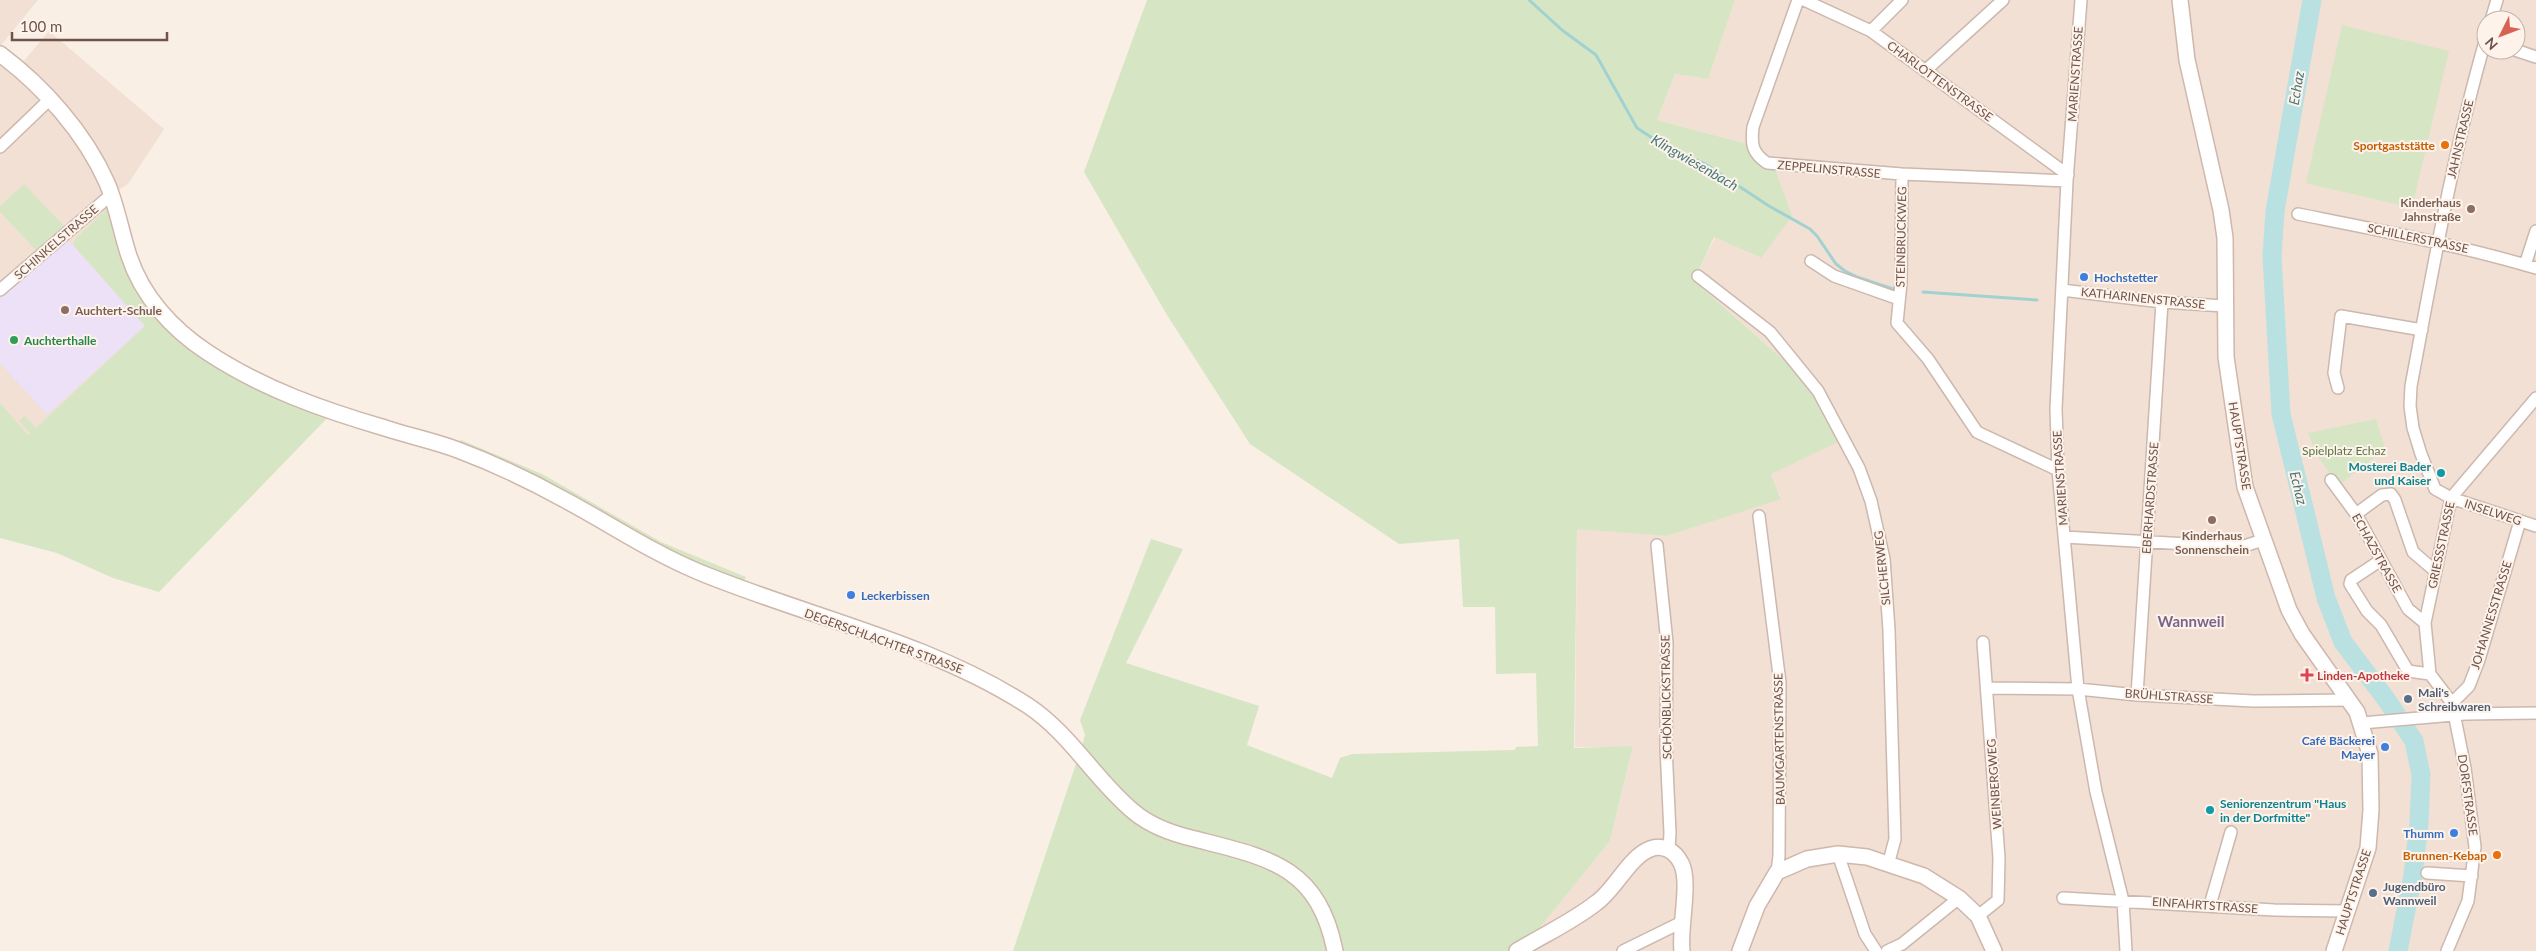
<svg xmlns="http://www.w3.org/2000/svg" width="2536" height="951" font-family="Lato,sans-serif">
<style>
.residential{fill:#f1e0d3;fill-rule:evenodd}
.education{fill:#ece1f6}
.green{fill:#d6e6c4}
.lines{fill:none;stroke-linecap:round;stroke-linejoin:round}
.stream{stroke:#a2d1d2;stroke-width:3}
.river{stroke:#bae1e1;stroke-width:19}
.street-casing{stroke:#ccb8ae;stroke-width:14}
.secondary-casing{stroke:#cfb7ac;stroke-width:18}
.street{stroke:#fff;stroke-width:11}
.secondary{stroke:#fff;stroke-width:15}
.food-dot{fill:#e8710a;stroke:#fdf3ea;stroke-width:2}
.education-dot{fill:#8d6e63;stroke:#fdf3ea;stroke-width:2}
.shop-dot{fill:#3f7fe0;stroke:#fdf3ea;stroke-width:2}
.leisure-dot{fill:#2e9e5b;stroke:#fdf3ea;stroke-width:2}
.culture-dot{fill:#0f9aa8;stroke:#fdf3ea;stroke-width:2}
.health-dot{fill:#e0444e;stroke:#fdf3ea;stroke-width:2}
.service-dot{fill:#5c6f8a;stroke:#fdf3ea;stroke-width:2}
.labels{text-anchor:middle;dominant-baseline:central;stroke-width:4;stroke-linejoin:round;paint-order:stroke}
.street-label{font-size:12px;fill:#70544c;stroke:#fdf3ea}
.food-label{font-size:12px;font-weight:bold;fill:#c56008;stroke:#fdf3ea;text-anchor:end}
.education-label{font-size:12px;font-weight:bold;fill:#785e54;stroke:#fdf3ea;text-anchor:end}
.shop-label{font-size:12px;font-weight:bold;fill:#366cbe;stroke:#fdf3ea;text-anchor:start}
.leisure-label{font-size:12px;font-weight:bold;fill:#27864d;stroke:#fdf3ea;text-anchor:start}
.park-label{font-size:12px;fill:#597545;stroke:#fdf3ea}
.culture-label{font-size:12px;font-weight:bold;fill:#0d838f;stroke:#fdf3ea;text-anchor:end}
.health-label{font-size:12px;font-weight:bold;fill:#be3a42;stroke:#fdf3ea;text-anchor:start}
.service-label{font-size:12px;font-weight:bold;fill:#4e5e75;stroke:#fdf3ea;text-anchor:start}
.water-label{font-size:14px;font-style:italic;fill:#45787b;stroke:#fdf3ea}
.quarter-label{font-size:15px;font-weight:bold;fill:#7a648c;stroke:#fdf3ea}
</style>
<rect width="100%" height="100%" fill="#faefe4"/>
<path class="residential" d="M0,0H38L2,44L23,62L49,31L164,129L128,184L112,194L127,251L162,314L0,461Z
M1735,0H2536V951H1521L1610,841L1633,747H1575L1577,528L1667,536L1781,498L1771,474L1795,370L1694,281L1715,237L1760,258L1759,147L1657,120L1675,74L1708,79ZM2486,20H2516V50H2486Z"/>
<path class="education" d="M65,236L145,326L47,415L0,363V293Z"/>
<path class="green" d="M1147,0H1735L1708,79L1675,74L1657,120L1759,147L1775,169L1792,216L1761,258L1714,237L1694,281L1795,370L1844,439L1771,474L1781,499L1667,536L1577,529L1574,748L1633,746L1610,841L1521,951H1013L1080,752L1085,735L1080,720L1151,539L1183,549L1126,663L1259,706L1247,745L1332,778L1340,758L1352,754L1515,750L1516,747L1538,746L1536,673L1496,674L1495,607H1463L1459,539L1399,544L1250,444L1167,315L1084,172Z
M2342,25L2449,51L2412,208L2306,183Z
M24,184L64,226L37,251L0,212V206Z
M112,194L136,274L202,349L333,412L159,592L113,578L57,553L0,538V403L28,435L30,433L19,421L25,416L36,428L145,326L73,245L76,238L105,211Z
M2376,419L2385,449L2338,486L2316,453L2308,433Z
M461,440L542,474L661,542L746,577L741,588L458,450Z"/>
<g class="lines">
<path class="stream" d="M1529,0L1562,30L1596,55L1637,128L1668,148L1705,164L1769,206L1810,229L1817,236L1836,264L1845,271L1857,277L1893,289
M1923,292L2037,300"/>
<path class="river" d="M2312,0L2275,211L2272,256L2281,414L2326,598L2343,642L2386,699L2414,741L2421,775L2419,823L2413,875L2398,951"/>
<defs>
<path id="street" d="M1798,0L1753,127C1751,144 1752,153 1767,163L1902,174L2067,181
M1804,0L1871,31L2068,175
M2081,0L2067,181L2056,409L2058,470L2078,689L2096,792L2123,901L2126,951
M2491,20L2497,0
M1871,31L1902,0
M2486,38C2453,152 2433,269 2411,386L2410,406L2413,428L2421,454L2435,489L2451,498L2536,526
M2515,50L2536,57
M1925,71L2003,0
M0,147L49,100
M1902,174L1901,283L1897,323L1928,359L1977,432L2058,470
M2298,214C2378,230 2458,245 2536,268
M1811,261L1834,276L1899,299
M2525,265L2536,231
M1698,276L1770,332L1818,391L1859,468L1871,501L1884,559L1889,630L1895,839L1888,865
M0,290L112,194
M2062,290L2162,302L2224,306
M2338,388L2334,373L2341,316L2422,330
M2331,480L2356,514L2408,609L2425,623
M2356,514L2382,495L2391,494L2395,500L2413,552L2434,570
M1759,516L1780,683L1779,856L1777,872
M2064,537L2241,547L2263,540
M1657,545L1667,643L1666,747L1670,833L1669,849
M2381,560L2351,580L2350,584L2367,611L2381,625L2408,671L2430,674
M1987,688L2078,689L2137,695L2253,701L2350,700
M2137,695L2162,302
M2452,703L2469,686L2479,660L2520,521
M2362,723L2465,714L2536,713
M1838,854L1865,934L1876,951
M2427,873L2472,876
M2063,898L2274,910L2347,911
M2210,905L2231,832
M1978,916L1998,900L1999,858L1983,642
M1623,951L1682,922
M1887,951L1902,944L1959,898
M2447,951L2468,901L2475,847L2465,768L2452,703L2430,674L2425,623L2451,498L2536,398"/>
<path id="secondary" d="M2180,0L2187,60L2221,210L2225,238L2226,357L2245,487L2289,610L2302,634L2357,712L2370,754L2371,810L2368,848L2334,951
M0,54C43,86 85,133 107,183C117,206 121,232 129,256C142,296 172,329 207,352C261,388 323,410 385,428C409,436 434,441 458,450C495,464 531,481 565,500C610,524 651,552 699,572C808,617 927,641 1027,705C1071,734 1095,780 1134,812C1152,827 1173,834 1195,839C1269,858 1318,866 1335,951
M1517,951C1543,935 1572,922 1596,903C1615,890 1629,857 1650,849C1663,844 1675,851 1681,863C1691,881 1679,928 1682,951
M1740,951L1757,906L1777,872L1807,859L1838,854L1867,857L1924,876L1959,898L1978,916L1994,951"/>
</defs>
<use href="#street" class="street-casing"/>
<use href="#secondary" class="secondary-casing"/>
<use href="#street" class="street"/>
<use href="#secondary" class="secondary"/>
</g>
<g class="food-dot">
<circle cx="2445" cy="145" r="5"/>
<circle cx="2497" cy="855" r="5"/>
</g>
<g class="education-dot">
<circle cx="2471" cy="209" r="5"/>
<circle cx="65" cy="310" r="5"/>
<circle cx="2212" cy="520" r="5"/>
</g>
<g class="shop-dot">
<circle cx="2084" cy="277" r="5"/>
<circle cx="851" cy="595" r="5"/>
<circle cx="2385" cy="747" r="5"/>
<circle cx="2454" cy="833" r="5"/>
</g>
<circle class="leisure-dot" cx="14" cy="340" r="5"/>
<g class="culture-dot">
<circle cx="2441" cy="473" r="5"/>
<circle cx="2210" cy="810" r="5"/>
</g>
<path class="health-dot" d="M2304.5 667.5h5v5h5v5h-5v5h-5v-5h-5v-5h5z"/>
<g class="service-dot">
<circle cx="2408" cy="699" r="5"/>
<circle cx="2373" cy="893" r="5"/>
</g>
<g class="labels">
<g class="street-label">
<text transform="translate(2075 74) rotate(-86)">MARIENSTRASSE</text>
<text transform="translate(1940 81) rotate(36)">CHARLOTTENSTRASSE</text>
<text transform="translate(2460 139) rotate(-77)">JAHNSTRASSE</text>
<text transform="translate(1829 169) rotate(5)">ZEPPELINSTRASSE</text>
<text transform="translate(1901 237) rotate(-89)">STEINBRUCKWEG</text>
<text transform="translate(2418 238) rotate(12)">SCHILLERSTRASSE</text>
<text transform="translate(56 242) rotate(-41)">SCHINKELSTRASSE</text>
<text transform="translate(2143 298) rotate(6)">KATHARINENSTRASSE</text>
<text transform="translate(2240 446) rotate(81)">HAUPTSTRASSE</text>
<text transform="translate(2060 478) rotate(-94)">MARIENSTRASSE</text>
<text transform="translate(2150 498) rotate(-86)">EBERHARDSTRASSE</text>
<text transform="translate(2493 512) rotate(18)">INSELWEG</text>
<text transform="translate(2441 545) rotate(-78)">GRIESSSTRASSE</text>
<text transform="translate(2377 553) rotate(61)">ECHAZSTRASSE</text>
<text transform="translate(1882 568) rotate(-96)">SILCHERWEG</text>
<text transform="translate(2491 615) rotate(-73)">JOHANNESSTRASSE</text>
<text transform="translate(884 641) rotate(20)">DEGERSCHLACHTER STRASSE</text>
<text transform="translate(2169 696) rotate(4)">BRÜHLSTRASSE</text>
<text transform="translate(1666 697) rotate(-91)">SCHÖNBLICKSTRASSE</text>
<text transform="translate(1779 739) rotate(-91)">BAUMGARTENSTRASSE</text>
<text transform="translate(1994 784) rotate(-94)">WEINBERGWEG</text>
<text transform="translate(2468 795) rotate(82)">DORFSTRASSE</text>
<text transform="translate(2353 892) rotate(-72)">HAUPTSTRASSE</text>
<text transform="translate(2205 905) rotate(4)">EINFAHRTSTRASSE</text>
</g>
<g class="food-label">
<text x="2435" y="145">Sportgaststätte</text>
<text x="2487" y="855">Brunnen-Kebap</text>
</g>
<g class="education-label">
<text x="2461" y="202">Kinderhaus<tspan x="2461" dy="14">Jahnstraße</tspan></text>
<text x="75" y="310" text-anchor="start">Auchtert-Schule</text>
<text x="2212" y="535" text-anchor="middle">Kinderhaus<tspan x="2212" dy="14">Sonnenschein</tspan></text>
</g>
<g class="shop-label">
<text x="2094" y="277">Hochstetter</text>
<text x="861" y="595">Leckerbissen</text>
<text x="2375" y="740" text-anchor="end">Café Bäckerei<tspan x="2375" dy="14">Mayer</tspan></text>
<text x="2444" y="833" text-anchor="end">Thumm</text>
</g>
<g class="leisure-label">
<text x="24" y="340">Auchterthalle</text>
</g>
<g class="park-label">
<text x="2344" y="450">Spielplatz Echaz</text>
</g>
<g class="culture-label">
<text x="2431" y="466">Mosterei Bader<tspan x="2431" dy="14">und Kaiser</tspan></text>
<text x="2220" y="803" text-anchor="start">Seniorenzentrum "Haus<tspan x="2220" dy="14">in der Dorfmitte"</tspan></text>
</g>
<g class="health-label">
<text x="2317" y="675">Linden-Apotheke</text>
</g>
<g class="service-label">
<text x="2418" y="692">Mali's<tspan x="2418" dy="14">Schreibwaren</tspan></text>
<text x="2383" y="886">Jugendbüro<tspan x="2383" dy="14">Wannweil</tspan></text>
</g>
<g class="water-label">
<text transform="translate(2296 88) rotate(-80)">Echaz</text>
<text transform="translate(1695 162) rotate(30)">Klingwiesenbach</text>
<text transform="translate(2299 488) rotate(76)">Echaz</text>
</g>
<g class="quarter-label">
<text x="2191" y="621">Wannweil</text>
</g>
</g>
<g transform="translate(2501 35) rotate(228)"><circle r="24" fill="#fdf3ea" stroke="#c5b3ab"/>
<path d="M0-4L9 19L0 12L-9 19Z" fill="#d96154"/>
<text y="-8" font-size="14" font-weight="bold" text-anchor="middle" fill="#70544c">N</text>
</g>
<path d="M12 32v8h155v-8" fill="none" stroke="#70544c" stroke-width="2.5"/>
<text x="20" y="32" font-size="15" fill="#70544c" stroke="#fdf3ea" stroke-width="4" paint-order="stroke">100 m</text>
</svg>
